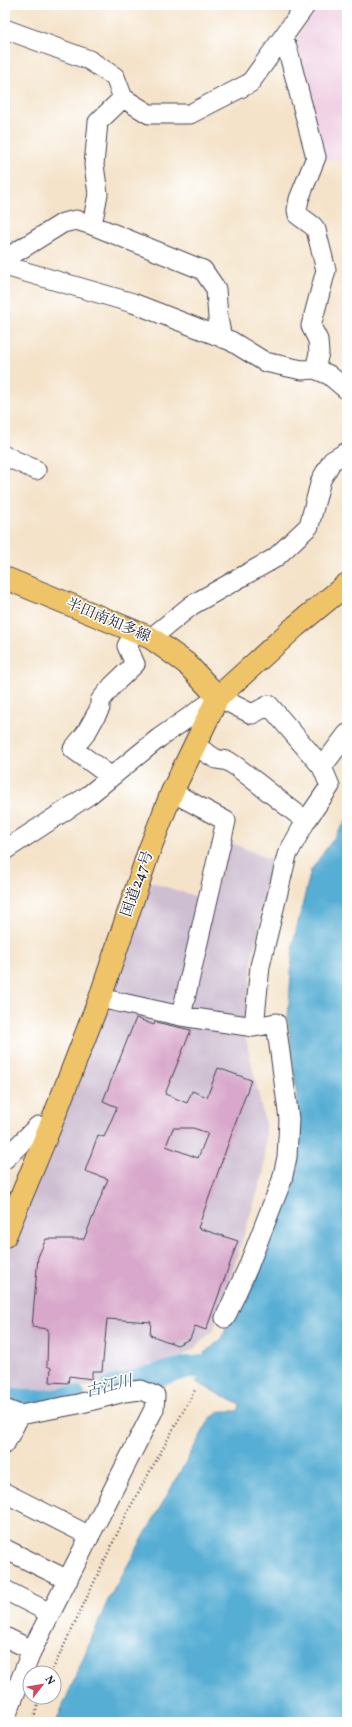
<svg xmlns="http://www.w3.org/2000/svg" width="352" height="1727" font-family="Vollkorn,'Noto Serif JP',serif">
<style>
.built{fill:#f0d0e4}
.industrial{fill:#cebed1}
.water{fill:#57aed4;stroke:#3c6888}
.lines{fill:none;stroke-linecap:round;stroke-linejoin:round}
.river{stroke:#57aed4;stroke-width:23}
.building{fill:#d8a7cb;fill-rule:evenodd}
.minor-casing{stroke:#423f50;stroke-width:21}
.major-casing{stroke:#423f50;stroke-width:24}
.highway-casing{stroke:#423f50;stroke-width:24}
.path{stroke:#423f50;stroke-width:2.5;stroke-dasharray:1 3;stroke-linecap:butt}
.minor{stroke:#fff;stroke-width:19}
.major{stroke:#efc469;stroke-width:22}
.highway{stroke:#efc469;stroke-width:22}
.labels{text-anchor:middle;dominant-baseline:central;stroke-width:3;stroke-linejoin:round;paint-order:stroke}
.street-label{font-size:15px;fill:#22223b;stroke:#fff}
.water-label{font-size:16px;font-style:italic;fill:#3a6180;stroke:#fff}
</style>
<rect width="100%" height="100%" fill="#fff"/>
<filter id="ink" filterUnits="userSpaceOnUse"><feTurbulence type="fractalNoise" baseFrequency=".025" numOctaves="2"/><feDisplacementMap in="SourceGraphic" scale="8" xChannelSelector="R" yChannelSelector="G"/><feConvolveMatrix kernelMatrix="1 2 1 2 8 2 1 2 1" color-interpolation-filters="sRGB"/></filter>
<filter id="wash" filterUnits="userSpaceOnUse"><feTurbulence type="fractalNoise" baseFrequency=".012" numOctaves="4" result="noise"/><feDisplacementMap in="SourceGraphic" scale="16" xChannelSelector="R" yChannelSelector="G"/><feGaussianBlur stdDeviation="0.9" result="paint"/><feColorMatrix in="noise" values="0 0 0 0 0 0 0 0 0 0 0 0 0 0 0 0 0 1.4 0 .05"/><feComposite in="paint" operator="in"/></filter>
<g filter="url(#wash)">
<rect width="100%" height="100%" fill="#f4e3c9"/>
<path class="built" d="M316,5H347V161L321,159L293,47Z"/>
<path class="industrial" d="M228,841L276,862L253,952L245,1034L266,1128L264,1172L214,1329L192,1351L151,1369L59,1394L25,1395L5,1392V1253L56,1129L148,881L213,902Z"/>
<path class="water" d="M347,820V1722H56L108,1600L210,1419L220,1411H238L240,1405L196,1382L211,1366L204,1353C215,1345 226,1337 227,1323L239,1315L258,1274L291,1191L300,1156L299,1117L288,1018L293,943L311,870Z"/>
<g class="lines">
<path class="river" d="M111,1388L184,1368L211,1366
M5,1399C28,1403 52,1402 74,1397"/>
</g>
<g id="blocks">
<path class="building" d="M136,1018L154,1025L155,1022L191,1030L165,1094L187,1103L192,1091L207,1097L218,1068L251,1080L198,1228L238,1241L206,1330L195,1326L190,1339L177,1345L150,1335L151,1322L107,1319L102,1371H92V1379L69,1376L68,1383L50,1382L51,1368L47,1366L48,1329L32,1327L38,1257L46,1239H84L108,1179L85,1171L98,1135L104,1137L117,1107L103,1101ZM173,1128H193L208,1133L198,1158L166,1146Z"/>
</g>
</g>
<g filter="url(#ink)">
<use href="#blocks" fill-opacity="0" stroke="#423f50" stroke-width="1"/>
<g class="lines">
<defs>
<path id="minor" d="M5,29L89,60L115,77L123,98L149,114H190L250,83L306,5
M282,39L287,47L316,157L299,199L297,210L298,215L313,226L316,230L326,270L311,326L318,340L319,353L315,369
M92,225L98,194L94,165L98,122L123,98
M5,259L63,223L76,220L92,225L203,270L216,289L218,318L222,338
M5,266L133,303L231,341L265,362L302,370L315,369L329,375L347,390
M5,456L36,470
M151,638L192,605L275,558L309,526L321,480L332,461L347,452
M194,745L216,759L228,761L237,767L306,821
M322,767L347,734
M110,778L106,773L73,749L86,733L100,708V701L113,685L135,664L127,646L135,632
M172,792L226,821L181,1016
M5,850L89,795L159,738L218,697L252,714L269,705L322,767L330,786L306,821L287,855L260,966L254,1027
M100,998L181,1016L254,1027L276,1023L289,1119L287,1157L282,1180L248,1267L225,1318
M5,1159L38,1126L50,1127
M5,1409L20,1415L78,1404L124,1392L141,1390L155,1396L154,1409L32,1650L5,1719
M5,1444L20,1415
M5,1493L90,1536
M5,1549L68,1580
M5,1590L50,1613
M5,1637L32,1650"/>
<path id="major" d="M5,578L151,638L186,663L218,697"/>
<path id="highway" d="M5,1236L50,1127L100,998L149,851L172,792L218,697L296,626L347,584"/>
</defs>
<use href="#minor" class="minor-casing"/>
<use href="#major" class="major-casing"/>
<use href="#highway" class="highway-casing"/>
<path class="path" d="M51,1673L127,1513L195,1390
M32,1722L41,1697"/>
<use href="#minor" class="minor"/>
<use href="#major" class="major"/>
<use href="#highway" class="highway"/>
</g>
</g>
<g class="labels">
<g class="street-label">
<text transform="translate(108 621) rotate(23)">半田南知多線</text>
<text transform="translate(138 884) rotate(-71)">国道247号</text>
</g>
<g class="water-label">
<text transform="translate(109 1387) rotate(-14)">古江川</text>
</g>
</g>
<rect width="352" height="1727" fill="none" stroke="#fff" stroke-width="20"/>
<g transform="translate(42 1685) rotate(59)"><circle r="19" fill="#ffffff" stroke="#a7a7b1"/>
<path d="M0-3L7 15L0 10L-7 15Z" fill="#d1495b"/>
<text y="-6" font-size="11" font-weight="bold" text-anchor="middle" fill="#22223b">N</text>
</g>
</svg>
